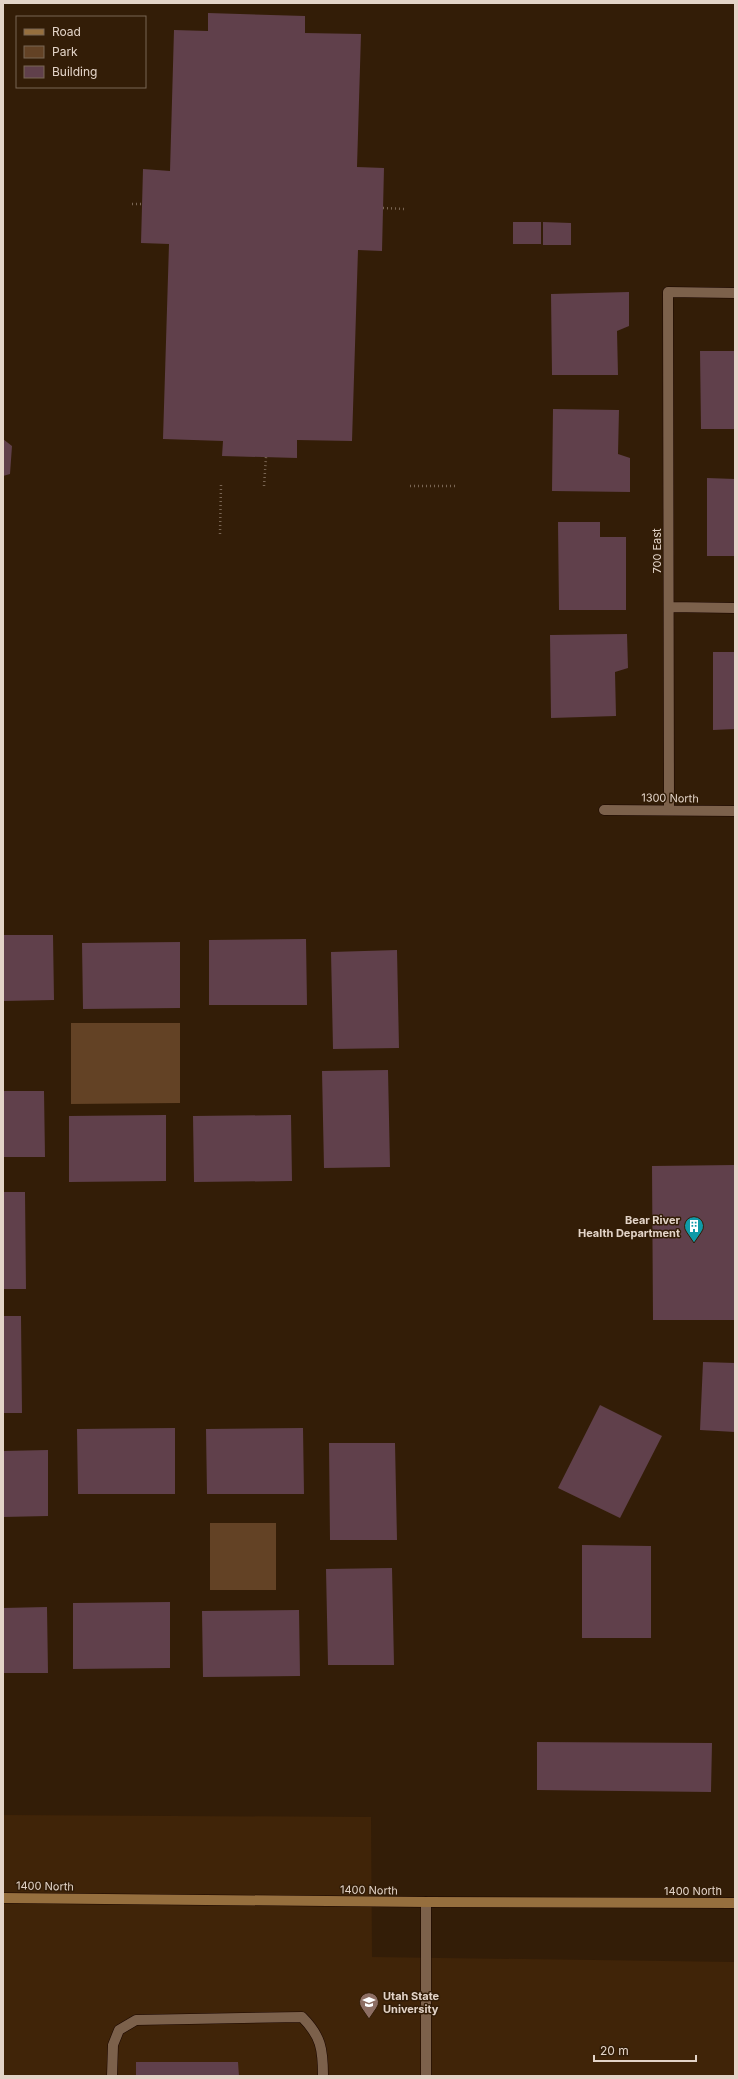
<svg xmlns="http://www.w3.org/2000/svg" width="738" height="2079" font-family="Inter,sans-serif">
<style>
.built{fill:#402408}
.green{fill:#634225}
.building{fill:#60404b}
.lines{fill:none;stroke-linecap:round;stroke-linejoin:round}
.lane-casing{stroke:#1a0600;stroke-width:11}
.street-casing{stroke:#1a0600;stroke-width:11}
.secondary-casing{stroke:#1a0600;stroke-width:11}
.path{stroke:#796553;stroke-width:2.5;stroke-dasharray:1 3;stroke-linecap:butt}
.lane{stroke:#7c614b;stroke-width:10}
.street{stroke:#7c614b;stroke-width:10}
.secondary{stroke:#966f3e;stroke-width:10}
.labels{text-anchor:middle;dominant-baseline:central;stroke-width:3;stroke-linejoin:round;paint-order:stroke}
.street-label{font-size:11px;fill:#e3d4c8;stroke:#331d07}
.poi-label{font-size:11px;font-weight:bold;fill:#e3d4c8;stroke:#331d07;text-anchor:end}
</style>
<rect width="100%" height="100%" fill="#331d07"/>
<path class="built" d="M3,1815L371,1817L372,1957L735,1962V2076H3Z"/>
<path class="green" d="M71,1023H180V1103L71,1104Z
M210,1523H276V1590H210Z"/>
<path class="building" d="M208,13L305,16V33L361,34L357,167L384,168L382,251L358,250L352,441L297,440V458L222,456L223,441L163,439L169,244L141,243L143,169L170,171L174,30L208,31Z
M513,222H541V244H513Z
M543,222L571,223V245H543Z
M629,292V326L617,331L618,375H552L551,294Z
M700,351H735V429H701Z
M553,409L619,410L618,454L630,458V492L552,491Z
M3,439L12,446L10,474L3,476Z
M707,478L735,479V556H707Z
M558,522H600V537H626V610H559Z
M627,634L628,668L615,672L616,716L551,718L550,635Z
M713,652H735V729L713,730Z
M3,935H53L54,1000L3,1001Z
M306,939L307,1005H209V940Z
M180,942V1008L83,1009L82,943Z
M397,950L399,1048L333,1049L331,952Z
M388,1070L390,1167L324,1168L322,1071Z
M3,1091H44L45,1157H3Z
M166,1115V1181L69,1182V1116Z
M291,1115L292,1181L194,1182L193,1116Z
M735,1165V1320H653L652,1166Z
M3,1192H25L26,1289H3Z
M3,1316H21L22,1413H3Z
M703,1362L735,1363V1432L700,1430Z
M600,1405L662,1436L620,1518L558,1488Z
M175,1428V1494H78L77,1429Z
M303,1428L304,1494H207L206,1429Z
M329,1443H395L397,1540H330Z
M48,1450V1516L3,1517V1451Z
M582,1545L651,1546V1638H582Z
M392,1568L394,1665H328L326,1569Z
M170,1602V1668L73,1669V1603Z
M47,1607L48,1673H3V1608Z
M299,1610L300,1676L203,1677L202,1611Z
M537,1742L712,1743L711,1792L537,1790Z
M136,2062H238L239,2076H136Z"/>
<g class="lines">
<defs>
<path id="lane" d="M112,2076L113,2045L119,2030L136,2020L302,2017C321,2036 323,2049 323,2076"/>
<path id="street" d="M670,607L735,608
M604,810L735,811
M669,810L668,292L735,293
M426,1902V2076"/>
<path id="secondary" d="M3,1898L426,1902L735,1903"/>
</defs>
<use href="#lane" class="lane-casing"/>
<use href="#street" class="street-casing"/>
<use href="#secondary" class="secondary-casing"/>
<path class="path" d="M132,204H142
M383,208L405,209
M264,486L266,457
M410,486H458
M220,534L221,485"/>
<use href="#lane" class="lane"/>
<use href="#street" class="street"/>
<use href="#secondary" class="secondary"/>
</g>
<defs>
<symbol id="building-pin" viewBox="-11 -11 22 30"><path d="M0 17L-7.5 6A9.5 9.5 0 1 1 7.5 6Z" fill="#0f9aa8" stroke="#331d07"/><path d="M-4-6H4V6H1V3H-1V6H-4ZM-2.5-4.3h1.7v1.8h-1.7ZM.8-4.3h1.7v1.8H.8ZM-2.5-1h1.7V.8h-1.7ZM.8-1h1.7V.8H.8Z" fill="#fff"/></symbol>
<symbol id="university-pin" viewBox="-11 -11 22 30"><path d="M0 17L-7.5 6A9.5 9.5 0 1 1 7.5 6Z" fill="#8d6e63" stroke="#331d07"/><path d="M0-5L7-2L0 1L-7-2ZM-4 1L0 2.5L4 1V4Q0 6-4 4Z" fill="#fff"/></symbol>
</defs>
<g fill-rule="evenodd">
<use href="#building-pin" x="683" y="1215" width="22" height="30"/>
<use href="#university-pin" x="358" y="1991" width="22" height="30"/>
</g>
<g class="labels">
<g class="street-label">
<text transform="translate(657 551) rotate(-90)">700 East</text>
<text transform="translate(670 798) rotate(1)">1300 North</text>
<text transform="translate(45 1886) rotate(1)">1400 North</text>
<text transform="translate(369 1890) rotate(1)">1400 North</text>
<text x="693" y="1891">1400 North</text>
</g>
<g class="poi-label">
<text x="680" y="1220">Bear River<tspan x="680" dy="13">Health Department</tspan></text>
<text x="383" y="1996" text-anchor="start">Utah State<tspan x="383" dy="13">University</tspan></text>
</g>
</g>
<rect width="738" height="2079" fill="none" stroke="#e3d4c8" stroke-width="8"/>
<rect x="16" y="16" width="130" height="72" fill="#331d07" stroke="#796654"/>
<rect x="24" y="29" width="20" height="6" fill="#966f3e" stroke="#796654"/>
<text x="52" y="36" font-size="12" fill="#e3d4c8">Road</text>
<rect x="24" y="46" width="20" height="12" fill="#634225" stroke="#796654"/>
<text x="52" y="56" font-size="12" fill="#e3d4c8">Park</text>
<rect x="24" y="66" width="20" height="12" fill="#60404b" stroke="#796654"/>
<text x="52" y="76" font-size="12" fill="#e3d4c8">Building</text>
<path d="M594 2055v6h102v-6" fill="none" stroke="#e3d4c8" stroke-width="2"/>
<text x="600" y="2055" font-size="12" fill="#e3d4c8" stroke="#331d07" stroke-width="3" paint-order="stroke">20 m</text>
</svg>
